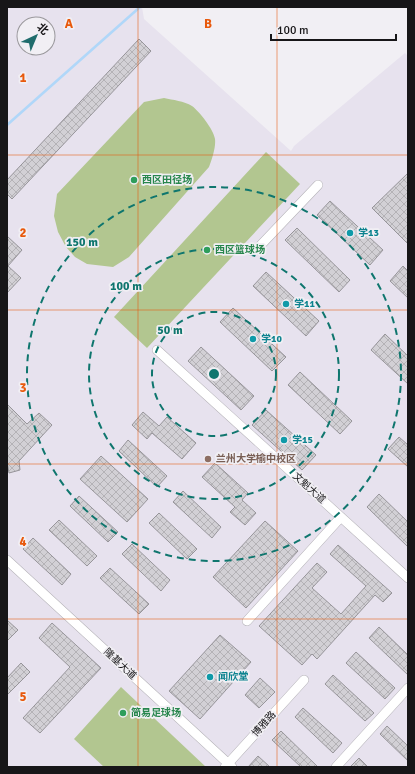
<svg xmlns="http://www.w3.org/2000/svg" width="415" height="774" font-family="Signika,'Noto Sans SC',sans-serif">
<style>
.built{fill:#e7e2ee;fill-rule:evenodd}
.park{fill:#b2c690}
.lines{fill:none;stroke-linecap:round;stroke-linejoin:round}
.stream{stroke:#b0d7f9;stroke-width:2.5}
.building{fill:url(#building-cross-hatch);stroke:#97959a}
.street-casing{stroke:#b5b3b8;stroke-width:10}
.street{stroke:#fff;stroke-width:9}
.grid{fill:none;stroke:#e8590c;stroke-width:1;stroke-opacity:0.55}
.ring{fill:none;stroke:#0f766e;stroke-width:2;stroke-dasharray:7 5}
.leisure-dot{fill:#2e9e5b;stroke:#f1eff4;stroke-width:1.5}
.culture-dot{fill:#0f9aa8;stroke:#f1eff4;stroke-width:1.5}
.education-dot{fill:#8d6e63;stroke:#f1eff4;stroke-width:1.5}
.labels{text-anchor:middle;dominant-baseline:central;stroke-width:3.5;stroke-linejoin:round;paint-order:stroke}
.leisure-label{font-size:10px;font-weight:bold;fill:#27864d;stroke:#f1eff4;text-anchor:start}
.culture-label{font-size:10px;font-weight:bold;fill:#0d838f;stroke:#f1eff4;text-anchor:start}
.education-label{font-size:10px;font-weight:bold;fill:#785e54;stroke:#f1eff4;text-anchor:start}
.street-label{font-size:10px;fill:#171618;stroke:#f1eff4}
.grid-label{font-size:13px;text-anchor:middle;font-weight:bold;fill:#e8590c;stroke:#f1eff4;stroke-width:3.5;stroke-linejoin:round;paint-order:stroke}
.centre{fill:#0f766e;stroke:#f1eff4;stroke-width:2}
.ring-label{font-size:12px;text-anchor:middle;font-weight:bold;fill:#0f766e;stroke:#f1eff4;stroke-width:3.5;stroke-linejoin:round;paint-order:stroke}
</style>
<defs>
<pattern id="building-cross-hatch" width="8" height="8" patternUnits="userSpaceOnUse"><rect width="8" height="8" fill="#d2d0d5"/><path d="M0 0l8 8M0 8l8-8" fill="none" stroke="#b4b2b6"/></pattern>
</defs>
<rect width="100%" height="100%" fill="#f1eff4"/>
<path class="built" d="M7,7H142L144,19L291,151L294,146L405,53L408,56V767H7ZM24,24H48V48H24Z"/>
<path class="park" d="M164,98C173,100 184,101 192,106C199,111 214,130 215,139C216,147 212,159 209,167L129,257L113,267L87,264L75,257L66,247L58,232L54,216L57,194L144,102Z
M266,152L300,184L147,348L114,317Z
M121,687L206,767H104L74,739Z"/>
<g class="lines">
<path class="stream" d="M7,125L140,7"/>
</g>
<path class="building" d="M139,39L151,51L12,199L7,194V180Z
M408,173V244L372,208Z
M330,201L383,250L370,265L317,215Z
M297,228L350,280L339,292L285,240Z
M7,236L22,250L8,266L21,278L7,293Z
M403,266L408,271V298L390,281Z
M266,272L319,321L306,336L253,286Z
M233,308L286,357L272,371L220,322Z
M385,334L408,356V384L371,350Z
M201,347L254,396L241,410L188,361Z
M300,372L352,421L340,434L288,385Z
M7,404L27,424L39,413L52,425L19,461L20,470L9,473L7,462Z
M266,410L316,455L302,470L252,425Z
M143,412L159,426L167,417L196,443L182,459L152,433L147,439L132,425Z
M399,437L408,445V467L388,449Z
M128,440L167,476L157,487L119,451Z
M101,456L148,499L127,522L80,479Z
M215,463L248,493L242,500L256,513L245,525L230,512L235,507L202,477Z
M183,491L221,527L212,538L173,502Z
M379,494L408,522V547L367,507Z
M79,496L118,532L108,542L70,506Z
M159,513L197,549L187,559L149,523Z
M59,520L97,556L87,566L49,530Z
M265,521L298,551L246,608L213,577Z
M33,538L71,574L62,585L23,549Z
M132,544L170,580L161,591L122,554Z
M338,545L392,593L383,602L375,595L317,659L312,654L302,665L259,626L317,563L327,572L312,588L341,614L366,586L330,554Z
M110,568L149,604L139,614L100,578Z
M7,620L18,630L7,641Z
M52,623L101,668L40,733L23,718L70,667L39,638Z
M379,627L408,655V675L369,638Z
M220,635L251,662L200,719L169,691Z
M356,652L395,688L385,699L346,663Z
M21,663L30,672L7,695V678Z
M333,675L374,713L365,721L325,684Z
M260,678L275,692L259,708L245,695Z
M303,708L342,743L333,753L295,717Z
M387,726L408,746V761L380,734Z
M281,731L318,767H301L272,740Z
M258,756L270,767H248Z
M359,758L368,767H350Z"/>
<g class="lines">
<defs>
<path id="street" d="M257,249L318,185
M157,350L408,578
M7,560L232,767
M247,621L341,517
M225,767L304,680
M336,767L408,688"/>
</defs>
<use href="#street" class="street-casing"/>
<use href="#street" class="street"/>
</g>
<path class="grid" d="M138,7V767M277,7V767M7,155H408M7,310H408M7,464H408M7,619H408"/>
<g class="ring">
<circle cx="214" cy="374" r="62"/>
<circle cx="214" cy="374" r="125"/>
<circle cx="214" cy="374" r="187"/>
</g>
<g class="leisure-dot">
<circle cx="134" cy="180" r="4"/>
<circle cx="207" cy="250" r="4"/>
<circle cx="123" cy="713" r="4"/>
</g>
<g class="culture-dot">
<circle cx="350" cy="233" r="4"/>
<circle cx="286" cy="304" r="4"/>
<circle cx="253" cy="339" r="4"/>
<circle cx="284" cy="440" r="4"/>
<circle cx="210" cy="677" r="4"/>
</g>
<circle class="education-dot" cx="208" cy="459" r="4"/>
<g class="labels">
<g class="leisure-label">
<text x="142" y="180">西区田径场</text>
<text x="215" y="250">西区篮球场</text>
<text x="131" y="713">简易足球场</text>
</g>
<g class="culture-label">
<text x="358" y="233">学13</text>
<text x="294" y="304">学11</text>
<text x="261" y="339">学10</text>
<text x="292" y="440">学15</text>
<text x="218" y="677">闻欣堂</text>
</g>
<g class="education-label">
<text x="216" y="459">兰州大学榆中校区</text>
</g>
<g class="street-label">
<text transform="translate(309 488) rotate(42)">文魁大道</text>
<text transform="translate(120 664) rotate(43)">隆基大道</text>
<text transform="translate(264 724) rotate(-48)">博雅路</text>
</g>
</g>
<g class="grid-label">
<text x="69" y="28">A</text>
<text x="208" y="28">B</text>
<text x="23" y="82">1</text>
<text x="23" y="237">2</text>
<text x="23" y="392">3</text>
<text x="23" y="546">4</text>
<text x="23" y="701">5</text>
</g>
<circle cx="214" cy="374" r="6" class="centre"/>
<g class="ring-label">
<text x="82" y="246">150 m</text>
<text x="126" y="290">100 m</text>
<text x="170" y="334">50 m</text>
</g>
<rect width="415" height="774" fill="none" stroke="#171618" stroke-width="16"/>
<g transform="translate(36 36) rotate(44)"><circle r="19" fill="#f1eff4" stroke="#9a989c"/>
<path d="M0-3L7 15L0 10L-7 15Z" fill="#1f6c6c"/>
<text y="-6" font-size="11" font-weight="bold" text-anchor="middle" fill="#171618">北</text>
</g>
<path d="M271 34v6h125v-6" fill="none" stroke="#171618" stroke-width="2"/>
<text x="277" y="34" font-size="12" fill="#171618" stroke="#f1eff4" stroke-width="3" paint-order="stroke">100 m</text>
</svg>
